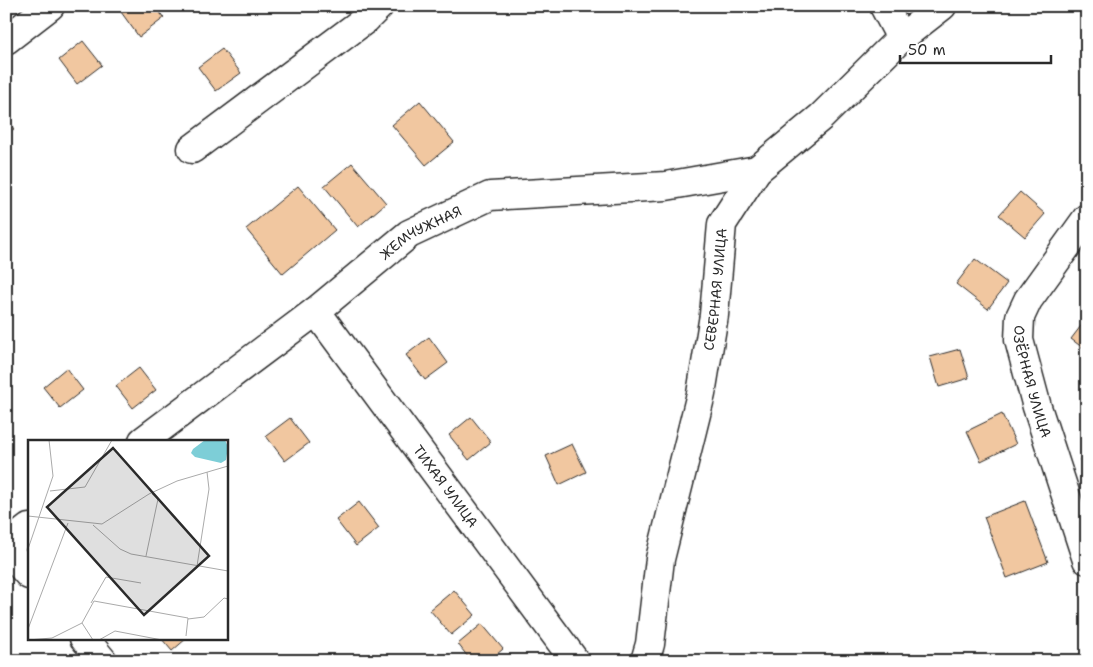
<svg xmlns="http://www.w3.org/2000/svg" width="1093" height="667" font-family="'Shantell Sans',sans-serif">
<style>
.building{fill:#f1c7a0;stroke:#2b2b2b}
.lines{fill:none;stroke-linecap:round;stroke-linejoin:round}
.minor-casing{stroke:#2b2b2b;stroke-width:31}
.minor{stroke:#fff;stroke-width:28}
.labels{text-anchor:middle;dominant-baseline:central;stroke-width:4;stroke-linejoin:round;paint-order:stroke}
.street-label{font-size:14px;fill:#2b2b2b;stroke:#fff}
.inset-road{fill:none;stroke:#aaa;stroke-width:1}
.view{fill:#2b2b2b;fill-opacity:0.15;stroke:#2b2b2b;stroke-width:2.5}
.inset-edge{fill:none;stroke:#2b2b2b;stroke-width:2.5}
</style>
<rect width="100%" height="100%" fill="#fff"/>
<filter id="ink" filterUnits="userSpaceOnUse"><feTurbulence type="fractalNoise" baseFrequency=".02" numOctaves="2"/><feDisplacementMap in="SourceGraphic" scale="10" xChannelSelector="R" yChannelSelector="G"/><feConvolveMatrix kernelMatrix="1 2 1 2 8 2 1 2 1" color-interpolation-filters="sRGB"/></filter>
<g filter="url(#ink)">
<path class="building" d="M129,6H155L164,18L139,37L121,12Z
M83,41L102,65L77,84L59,60Z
M222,49L241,73L216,91L198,67Z
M420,101L454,142L426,165L392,125Z
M6,119L14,129L6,134Z
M352,163L386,203L358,227L324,186Z
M298,186L335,230L283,274L246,229Z
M1020,192L1045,214L1025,237L999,215Z
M975,259L1007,283L988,309L956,284Z
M1087,318V351L1071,339Z
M429,337L448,363L425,380L406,355Z
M960,349L969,378L939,387L930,357Z
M66,368L83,390L60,408L43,387Z
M139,368L156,390L133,408L116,386Z
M1002,414L1016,444L981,461L967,431Z
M471,417L491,442L469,460L449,435Z
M290,418L309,443L285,461L266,436Z
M572,444L586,472L559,485L546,456Z
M1087,451V466L1079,460Z
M1025,501L1048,562L1007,578L984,517Z
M359,502L379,528L356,546L336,520Z
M454,590L475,615L451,635L430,610Z
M482,624L503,649L489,661H471L458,644Z
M161,638H187L172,651Z
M7,653L13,661H6Z"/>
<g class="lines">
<defs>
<g id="minor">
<path d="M884,6L901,38"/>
<path d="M6,40L50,6"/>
<path d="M192,149L366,19L379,6"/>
<path id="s1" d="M1087,218L1028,300L1020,317L1019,340L1037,407L1087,560"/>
<path id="s2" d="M316,311L575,661"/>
<path id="s3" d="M143,441L316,311L409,234L490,196L666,186L757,170"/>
<path d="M6,546L29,528"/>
<path d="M6,549L29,575"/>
<path d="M84,638L103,661"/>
<path id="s4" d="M645,661L650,644L660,559L701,394L714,315L722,224L757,170L821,117L901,38L942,6"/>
</g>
</defs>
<use href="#minor" class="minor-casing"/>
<use href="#minor" class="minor"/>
</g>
</g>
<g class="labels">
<g class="street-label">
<text stroke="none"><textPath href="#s3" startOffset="348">ЖЕМЧУЖНАЯ</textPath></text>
<text stroke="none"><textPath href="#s4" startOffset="379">СЕВЕРНАЯ УЛИЦА</textPath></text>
<text stroke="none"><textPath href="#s1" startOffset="186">ОЗЁРНАЯ УЛИЦА</textPath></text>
<text stroke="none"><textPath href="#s2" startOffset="218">ТИХАЯ УЛИЦА</textPath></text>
</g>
</g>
<g transform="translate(28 440)">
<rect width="200" height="200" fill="#fff"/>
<path d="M177,0H197L200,7L198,20L193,23L167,17L163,13L165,9Z" fill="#7dced7"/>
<path class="inset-road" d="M22,51L57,47L84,0M0,76L74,84L121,54L149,41L200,26M65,85L92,109L103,114L200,131M0,109L25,36L21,0M118,116L130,59L124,54M169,126L181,49L179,32M63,163L78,137L113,143M160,179L176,177L196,158L200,159M54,183L65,200M0,189L40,83M0,200L24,198L54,183L66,161L160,178L158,196M71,200L87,191L134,200"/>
<path class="view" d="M85,8L181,116L116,175L19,67Z"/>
<rect width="200" height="200" class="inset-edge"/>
</g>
<rect width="1093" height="667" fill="none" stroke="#fff" stroke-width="25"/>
<rect x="12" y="12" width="1068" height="642" fill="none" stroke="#2b2b2b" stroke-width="2" filter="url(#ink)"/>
<path d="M900 55v8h151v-8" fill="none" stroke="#2b2b2b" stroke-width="2.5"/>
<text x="908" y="55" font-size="15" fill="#2b2b2b" stroke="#ffffff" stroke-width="4" paint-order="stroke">50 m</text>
</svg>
